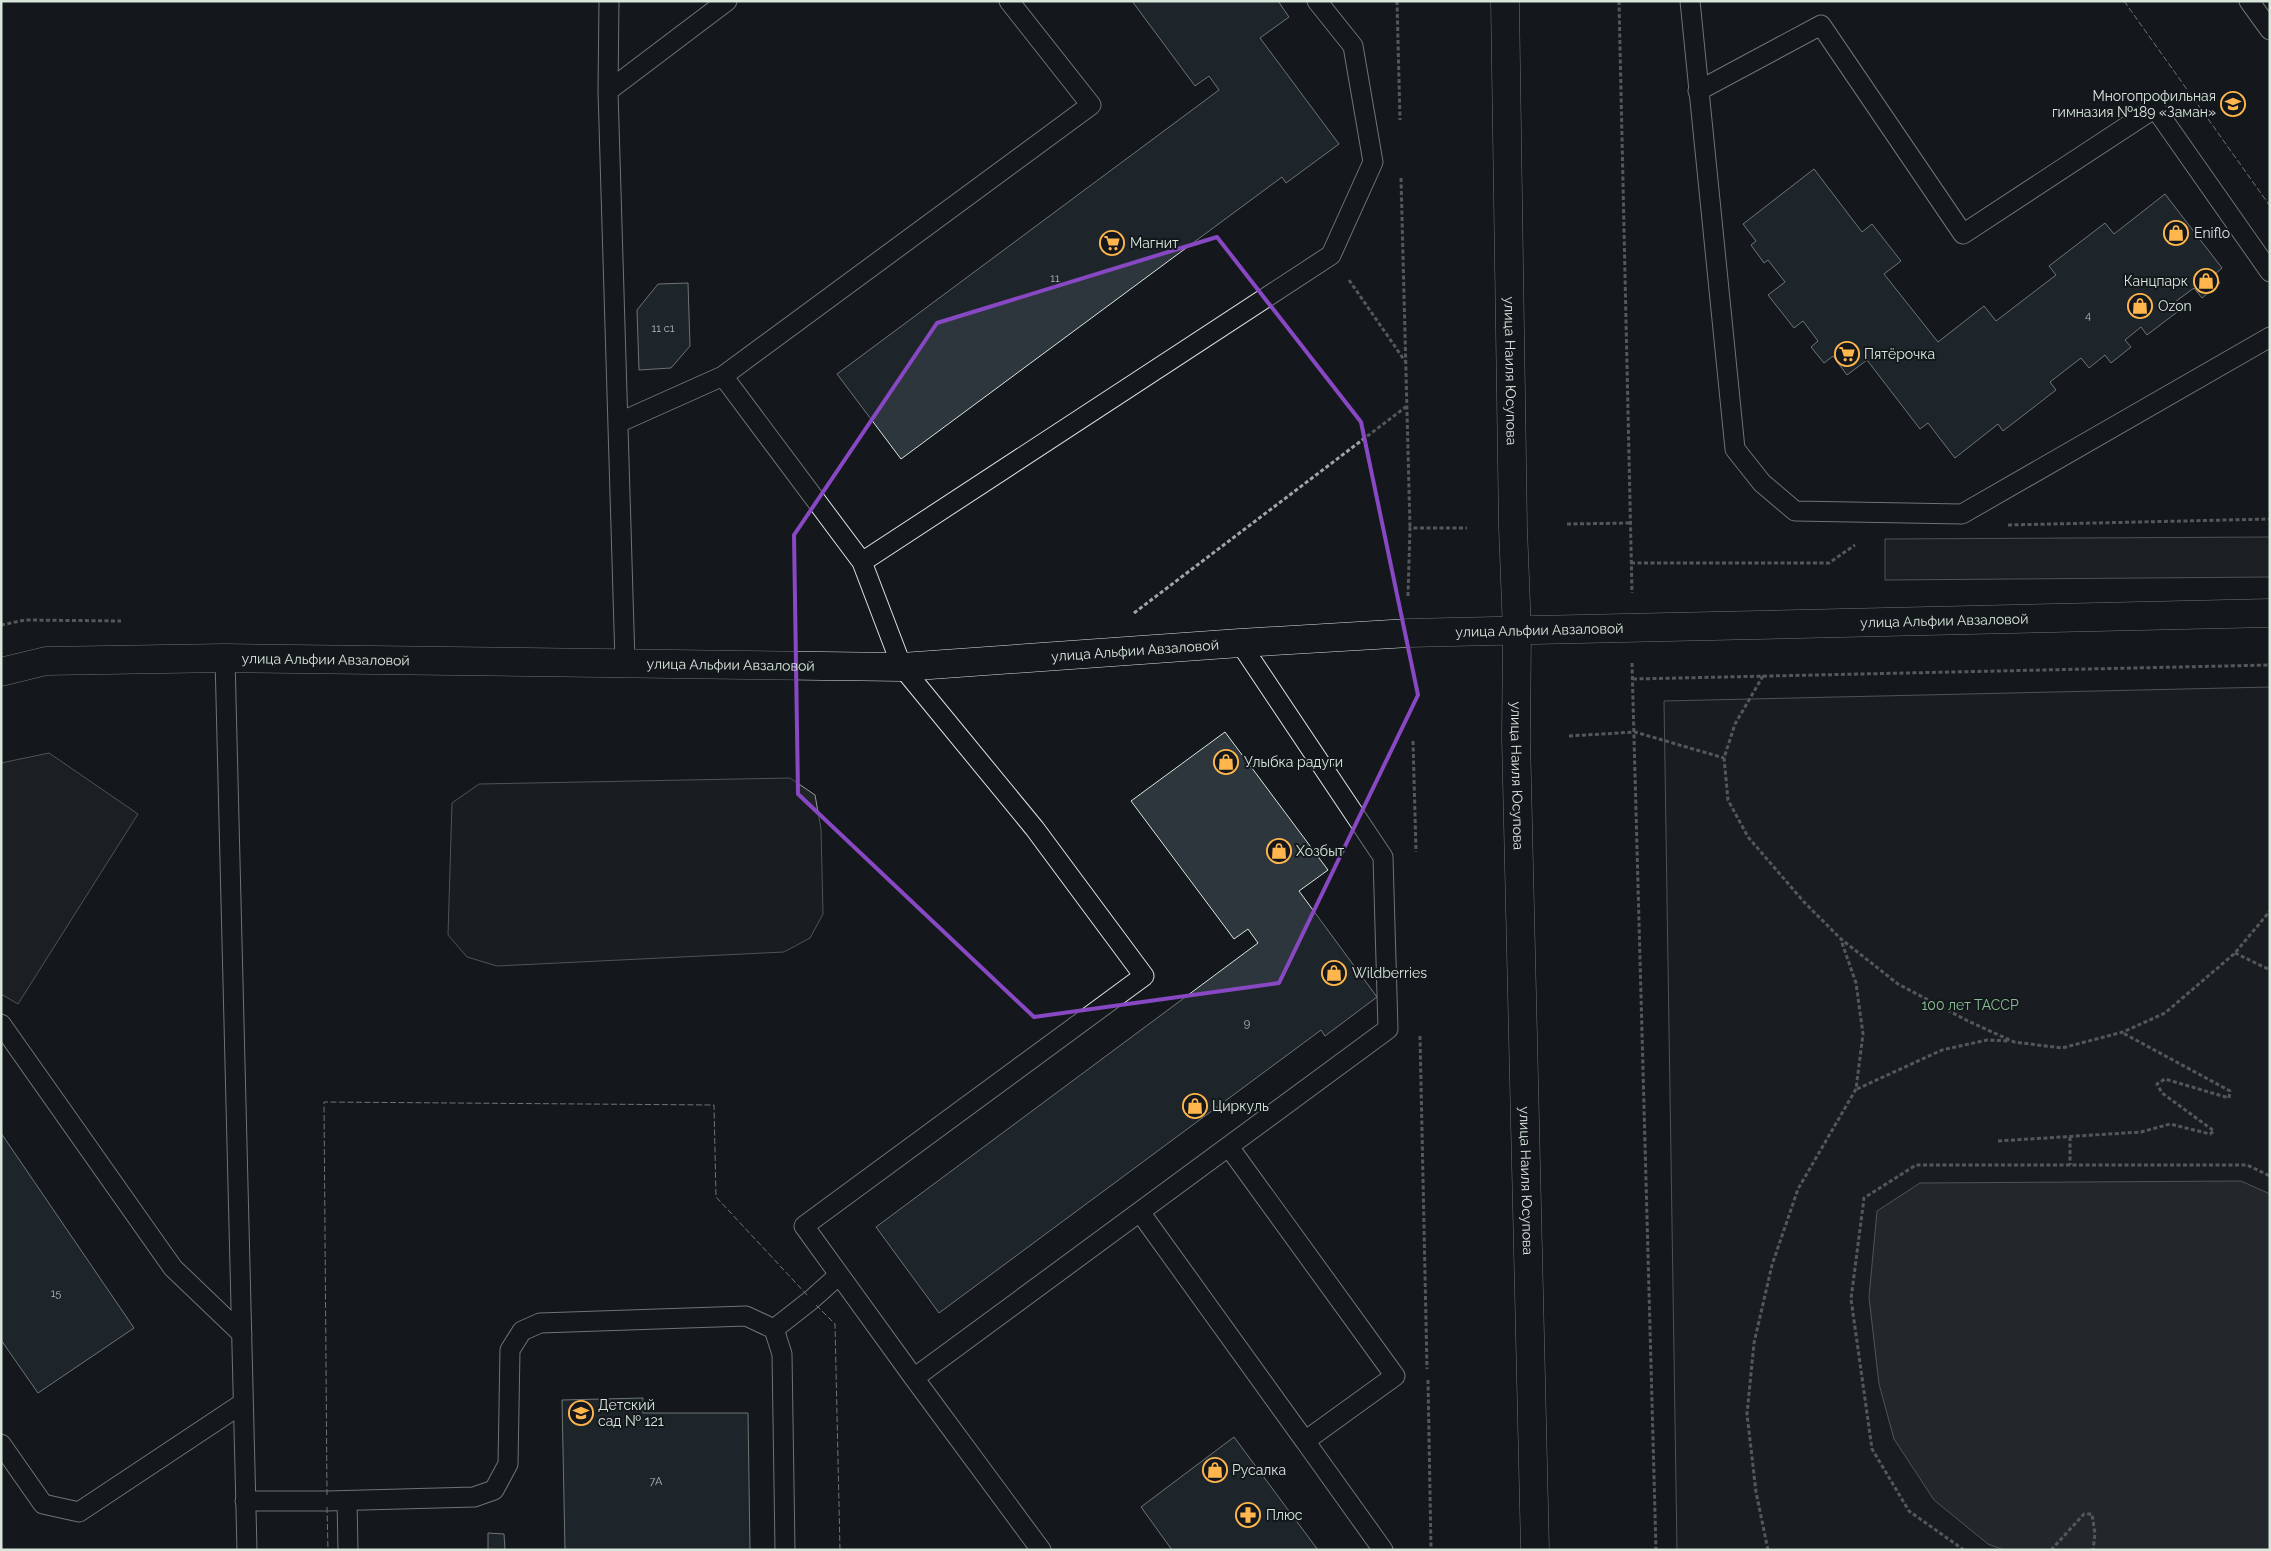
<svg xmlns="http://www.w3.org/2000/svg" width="2271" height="1551" font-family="Raleway,sans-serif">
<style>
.green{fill:#202428;stroke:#939e99}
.parking{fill:#24282b;stroke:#939e99}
.water{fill:#363b3e;stroke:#939e99}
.building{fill:#2c363c;stroke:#d8e6dc}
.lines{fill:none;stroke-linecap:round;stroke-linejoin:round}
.lane-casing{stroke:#d8e6dc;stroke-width:21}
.street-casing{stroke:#d8e6dc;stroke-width:29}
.path{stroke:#9da8a2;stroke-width:3;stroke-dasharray:4 2.5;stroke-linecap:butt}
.lane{stroke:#14181c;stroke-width:19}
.street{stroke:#14181c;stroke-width:28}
.fence{stroke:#d8e6dc;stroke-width:1;stroke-dasharray:6 2.5;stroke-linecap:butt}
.marked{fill:none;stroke:#8948c3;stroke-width:4;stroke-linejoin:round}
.labels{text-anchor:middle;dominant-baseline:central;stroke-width:4;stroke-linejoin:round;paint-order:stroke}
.number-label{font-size:11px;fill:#adbab4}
.poi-label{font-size:14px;fill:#d8e6dc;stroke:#14181c;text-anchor:start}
.street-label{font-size:14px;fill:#d8e6dc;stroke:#14181c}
.park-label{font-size:14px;fill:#8ac095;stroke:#14181c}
</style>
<rect width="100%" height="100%" fill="#14181c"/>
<path class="green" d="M2270,687V1550H1677L1664,701Z
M790,778L815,795L821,829L823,914L810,938L784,952L497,966L467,957L448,935L452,803L479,784Z"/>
<path class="parking" d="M2270,537V577L1885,580V539Z
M49,753L138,814L18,1004L1,994V763Z"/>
<path class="water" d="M2241,1181L2270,1194V1550H2004L1988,1544L1934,1500L1894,1439L1879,1384L1869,1297L1877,1211L1920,1183Z"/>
<path class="building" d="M1132,1H1278L1289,17L1260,38L1339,144L1286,183L1282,177L901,459L837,374L1219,90L1209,76L1195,86Z
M1814,169L1862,232L1872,224L1901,261L1884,274L1938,342L1984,306L1996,321L2056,275L2049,266L2105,223L2114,234L2165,194L2222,268L2214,275L2220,283L2202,298L2194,288L2175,302L2181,309L2147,335L2141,327L2125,340L2131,347L2111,363L2105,355L2089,368L2081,358L2050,382L2056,390L2003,431L1998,424L1955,458L1928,423L1920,429L1867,360L1847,375L1833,356L1824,363L1811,347L1818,341L1803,321L1794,328L1768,295L1785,282L1768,260L1764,263L1751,245L1756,241L1743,224Z
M688,283L690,346L671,368L639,370L637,310L658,284Z
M1225,732L1328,870L1299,891L1377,997L1325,1036L1321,1030L939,1313L876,1227L1258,943L1248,929L1234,939L1131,801Z
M1,1133L134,1328L38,1393L1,1340Z
M643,1398V1413H748L750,1550H565L562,1400Z
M1234,1437L1318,1550H1172L1141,1507Z
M488,1533L504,1534L505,1550H488Z"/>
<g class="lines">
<defs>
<path id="lane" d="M609,1L608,91L625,662
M1690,1L1735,449L1762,483L1795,511L1962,514L2270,337
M2249,1L2270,30
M608,91L727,1
M1698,91L1821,25L1963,234L2155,108L2270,272
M723,376L862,562L1331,255L1373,162L1353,46L1317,1
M618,423L723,376L1091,105L1009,1
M862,562L902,667L1035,829L1144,976L804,1226L914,1378L1041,1550
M225,658L247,1550
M1,1024L173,1268L242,1334
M1140,1212L1305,1441L1395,1376L1229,1147
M774,1329L782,1354L785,1550
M914,1378L1388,1029L1383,857L1240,643
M1305,1441L1383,1550
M1,1444L43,1504L79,1512L243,1403
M245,1501H327L474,1497L494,1490L508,1464L510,1350L522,1331L540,1323L746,1316L774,1329L811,1300L839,1275
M347,1501L348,1550"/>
<g id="street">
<path id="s1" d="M1505,1L1513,528L1517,631L1516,738L1535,1550"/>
<path id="s2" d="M1,672L46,661L225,658L902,667L1240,643L1409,633L2270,613"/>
</g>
</defs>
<use href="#lane" class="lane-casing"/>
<use href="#street" class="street-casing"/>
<path class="path" d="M1397,1L1400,120
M1619,1L1632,593
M1401,178L1410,528
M1349,280L1405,361
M1567,524L1631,523
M2008,525L2270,519
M1631,563H1829L1855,545
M1408,596L1410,528H1467
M1134,613L1407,406
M1,625L25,620L121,621
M1632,663L1656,1550
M1763,676L1735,724L1724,758L1728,800L1748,837L1804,902L1841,939L1898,984L1968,1021L2014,1042L2062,1048L2123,1032L2165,1013L2235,953L2270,911
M1633,679L2270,665
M1569,736L1635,732L1724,758
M1413,741L1416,852
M2235,953L2270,970
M1420,1036L1427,1369
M1857,1089L1942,1050L1987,1040L2010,1041
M2070,1137V1165
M1998,1141L2141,1132L2170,1124L2210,1134L2214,1131L2162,1093L2157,1084L2165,1079L2229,1098L2230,1091L2123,1033
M1428,1380L1431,1550
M1768,1550L1756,1492L1747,1414L1754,1343L1772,1265L1798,1189L1856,1089L1863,1034L1856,983L1841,940
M1964,1550L1909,1511L1872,1449L1851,1299L1864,1198L1916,1165H2247L2270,1176
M2051,1550L2084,1514H2092L2095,1534L2093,1550"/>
<use href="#lane" class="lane"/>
<use href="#street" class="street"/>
<path class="fence" d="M2124,1L2270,206
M816,1305L835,1324L840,1550
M327,1495L324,1102L714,1105L716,1197L808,1296
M327,1507L328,1550"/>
</g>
<path d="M0 0H2271V1551H0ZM1217,237L1361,422L1418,695L1279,983L1034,1017L798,794L794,535L937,323Z" fill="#14181c" fill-opacity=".55" fill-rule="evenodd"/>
<path class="marked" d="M1217,237L1361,422L1418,695L1279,983L1034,1017L798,794L794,535L937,323Z"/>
<defs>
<symbol id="school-ring" viewBox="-11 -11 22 22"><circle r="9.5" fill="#14181c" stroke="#ffb74d" stroke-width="1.5"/><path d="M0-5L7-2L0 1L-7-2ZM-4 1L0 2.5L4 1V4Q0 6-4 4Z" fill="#ffb74d"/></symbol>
<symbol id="shop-ring" viewBox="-11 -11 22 22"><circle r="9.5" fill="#14181c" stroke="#ffb74d" stroke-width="1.5"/><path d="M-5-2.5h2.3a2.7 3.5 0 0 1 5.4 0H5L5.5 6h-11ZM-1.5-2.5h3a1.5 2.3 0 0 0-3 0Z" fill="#ffb74d"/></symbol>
<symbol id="supermarket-ring" viewBox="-11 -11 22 22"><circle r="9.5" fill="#14181c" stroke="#ffb74d" stroke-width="1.5"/><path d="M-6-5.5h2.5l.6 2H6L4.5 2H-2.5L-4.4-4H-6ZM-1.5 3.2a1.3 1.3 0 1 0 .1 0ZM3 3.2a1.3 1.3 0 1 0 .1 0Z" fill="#ffb74d"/></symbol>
<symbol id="pharmacy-ring" viewBox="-11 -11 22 22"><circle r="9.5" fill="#14181c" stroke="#ffb74d" stroke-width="1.5"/><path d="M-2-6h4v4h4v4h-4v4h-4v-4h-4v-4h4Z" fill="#ffb74d"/></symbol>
</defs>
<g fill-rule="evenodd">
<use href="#school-ring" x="2219" y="90" width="28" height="28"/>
<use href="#shop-ring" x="2162" y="219" width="28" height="28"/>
<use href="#supermarket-ring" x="1098" y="229" width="28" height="28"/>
<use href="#shop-ring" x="2192" y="267" width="28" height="28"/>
<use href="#shop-ring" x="2126" y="292" width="28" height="28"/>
<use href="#supermarket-ring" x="1833" y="340" width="28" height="28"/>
<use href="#shop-ring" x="1212" y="748" width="28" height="28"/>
<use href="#shop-ring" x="1265" y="837" width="28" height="28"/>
<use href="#shop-ring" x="1320" y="959" width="28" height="28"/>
<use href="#shop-ring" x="1181" y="1092" width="28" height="28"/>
<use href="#school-ring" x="567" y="1399" width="28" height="28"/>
<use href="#shop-ring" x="1201" y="1456" width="28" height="28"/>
<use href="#pharmacy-ring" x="1234" y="1501" width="28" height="28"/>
</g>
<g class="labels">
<g class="number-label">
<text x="1055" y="278">11</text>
<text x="2088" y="315">4</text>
<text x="663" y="328">11 с1</text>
<text x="1247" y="1023">9</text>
<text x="56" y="1293">15</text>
<text x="656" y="1481">7А</text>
</g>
<g class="poi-label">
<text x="2216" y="96" text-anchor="end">Многопрофильная<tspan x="2216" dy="16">гимназия №189 «Заман»</tspan></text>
<text x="2194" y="233">Eniflo</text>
<text x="1130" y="243">Магнит</text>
<text x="2188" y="281" text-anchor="end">Канцпарк</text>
<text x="2158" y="306">Ozon</text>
<text x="1864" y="354">Пятёрочка</text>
<text x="1244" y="762">Улыбка радуги</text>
<text x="1296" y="851">Хозбыт</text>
<text x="1352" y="973">Wildberries</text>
<text x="1212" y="1106">Циркуль</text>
<text x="598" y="1405">Детский<tspan x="598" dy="16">сад № 121</tspan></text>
<text x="1232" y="1470">Русалка</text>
<text x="1266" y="1515">Плюс</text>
</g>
<g class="street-label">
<text stroke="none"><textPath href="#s1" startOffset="370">улица Наиля Юсупова</textPath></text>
<text stroke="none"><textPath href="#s2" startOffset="1946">улица Альфии Авзаловой</textPath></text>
<text stroke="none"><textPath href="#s2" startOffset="1541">улица Альфии Авзаловой</textPath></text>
<text stroke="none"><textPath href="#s2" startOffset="1136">улица Альфии Авзаловой</textPath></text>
<text stroke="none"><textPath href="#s2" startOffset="326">улица Альфии Авзаловой</textPath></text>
<text stroke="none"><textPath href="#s2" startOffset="731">улица Альфии Авзаловой</textPath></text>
<text stroke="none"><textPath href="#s1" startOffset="775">улица Наиля Юсупова</textPath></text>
<text stroke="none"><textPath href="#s1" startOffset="1180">улица Наиля Юсупова</textPath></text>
</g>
<g class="park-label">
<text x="1970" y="1005">100 лет ТАССР</text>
</g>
</g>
<rect width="2271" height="1551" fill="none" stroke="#d8e6dc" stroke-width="5"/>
</svg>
